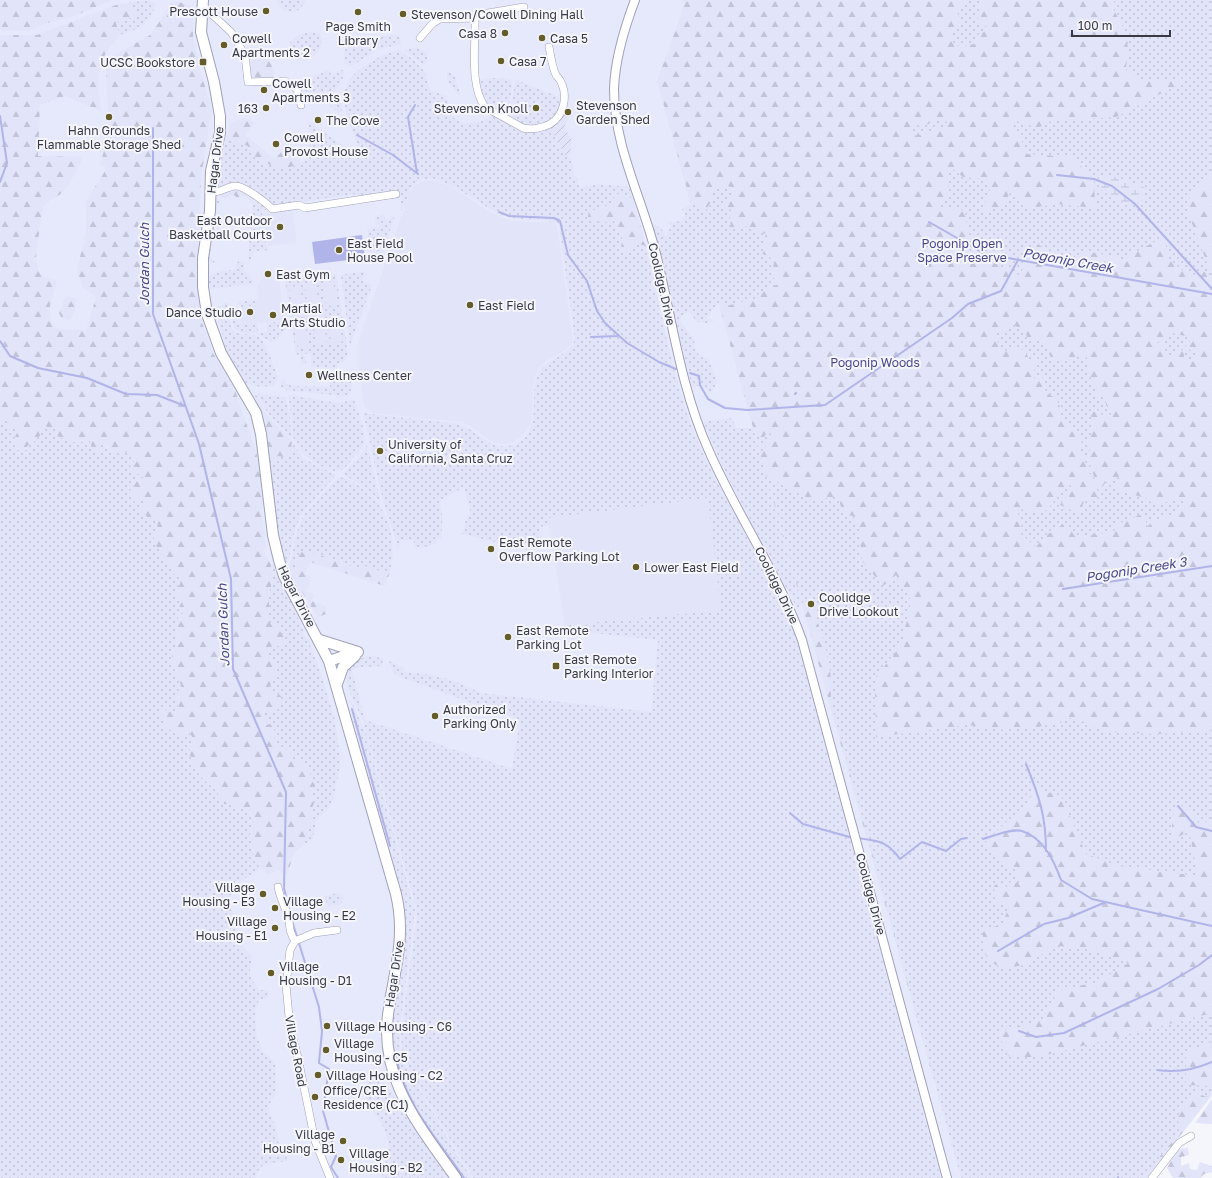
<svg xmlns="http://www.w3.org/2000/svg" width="1212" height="1178" font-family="'Golos Text',sans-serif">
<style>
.built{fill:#e6e8fb}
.grass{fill:url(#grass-dots)}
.forest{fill:url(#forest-firs);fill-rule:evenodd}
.wetland{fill:url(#wetland-marsh)}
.garden{fill:url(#garden-furrows)}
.pitch{fill:#e2e4fa}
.water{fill:#b1b4e9}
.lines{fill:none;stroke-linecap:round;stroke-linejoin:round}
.stream{stroke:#b1b4e9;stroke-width:2}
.minor-casing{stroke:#9fa1b9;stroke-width:8}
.tertiary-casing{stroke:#9fa1b9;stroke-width:10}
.secondary-casing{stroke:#9fa1b9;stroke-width:12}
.minor{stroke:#fff;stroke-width:7}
.tertiary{stroke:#fff;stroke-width:8}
.secondary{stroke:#fff;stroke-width:10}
.poi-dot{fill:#645d2a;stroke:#f5f6fb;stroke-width:1.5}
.labels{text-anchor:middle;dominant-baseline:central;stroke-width:4;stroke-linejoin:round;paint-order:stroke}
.poi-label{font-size:12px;fill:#393a44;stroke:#f5f6fb;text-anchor:start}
.street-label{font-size:12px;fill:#393a44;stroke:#f5f6fb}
.park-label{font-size:12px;fill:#49488a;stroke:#f5f6fb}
.water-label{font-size:13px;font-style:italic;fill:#49488a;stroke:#f5f6fb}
</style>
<defs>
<pattern id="grass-dots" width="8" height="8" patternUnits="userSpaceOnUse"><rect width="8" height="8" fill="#e2e4fa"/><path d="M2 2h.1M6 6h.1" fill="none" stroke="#c3c4d8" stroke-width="1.8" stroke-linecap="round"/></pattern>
<pattern id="forest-firs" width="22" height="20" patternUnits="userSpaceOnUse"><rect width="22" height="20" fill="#e2e4fa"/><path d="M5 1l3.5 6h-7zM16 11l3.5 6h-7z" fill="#c3c4d8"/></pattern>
<pattern id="wetland-marsh" width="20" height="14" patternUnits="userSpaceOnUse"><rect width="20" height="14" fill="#e2e4fa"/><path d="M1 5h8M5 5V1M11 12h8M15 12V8" fill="none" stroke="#c3c4d8"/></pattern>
<pattern id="garden-furrows" width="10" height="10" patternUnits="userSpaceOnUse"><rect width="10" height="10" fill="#e2e4fa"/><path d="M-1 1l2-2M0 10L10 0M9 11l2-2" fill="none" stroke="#c3c4d8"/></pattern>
</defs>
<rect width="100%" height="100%" fill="#f5f6fb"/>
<path class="built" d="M0,0H681L684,6L657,81L863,821L961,1178H0Z"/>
<path class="grass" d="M150,0L155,4C152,25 136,30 120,35L116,23L135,16L131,7L127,3Z
M276,0H305V3L296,12L284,11Z
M681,0H1212V1095L1147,1178H961L719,304L716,305L706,319L715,320L708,324L696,321L689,311L682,316L680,321L694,339L695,348L700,357L708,358L717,381L712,393L706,390L702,385L692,387L652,224L661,228L666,237L671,226L667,223L681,221L685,215L682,209L691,205L657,81L684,6Z
M361,21L362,28L356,31L348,29L345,25Z
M310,32L320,33C324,47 320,54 308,59C303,61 300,61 295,59L290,49V42L299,35Z
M397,35L400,37L401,44L379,49L377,46L380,36Z
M354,36L357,37L363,44L374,43L371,54L350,67L344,62V50L350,46Z
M416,47L427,53L428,61L423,65L403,50Z
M399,50L414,60L425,72L429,87L431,90L446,96C450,102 448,109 451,114C459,129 484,123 494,114L517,128L550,126L565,156H569L573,164V175L578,179V185L581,188L598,184L629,187L633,199L618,194L614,198L612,204L597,210H589L595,218L602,223L613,220L623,233L621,249L626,252L632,250L634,243L646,246C661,308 673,382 697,440C726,508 771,569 796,638L941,1178H473L406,1064L402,1049L401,1033L417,915L416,907L363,721C356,704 344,688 346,668C359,658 367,652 383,659L382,666L380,668L379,666C370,668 360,665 352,670L365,720L512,769L520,720L397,676L392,671L389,661L404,668V672L432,675L452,680L481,693L651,712L658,640L565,630V625L721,610L549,518V525L539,527L541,538L540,542L532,544L533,546L528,550L462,534L467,516L471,514L464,487L439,501C444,513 442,527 441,539H437L436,544L421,548L415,547L414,540H400L399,549H397L396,540L383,500L363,413L458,424C473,428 483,442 498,446C504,447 511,446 516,444C544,430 528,396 538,374C546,357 570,357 575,339L559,224C554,219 515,221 502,215C482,207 446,176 425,179C408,181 409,200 401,211V199L398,190L360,197L354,194L275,206L242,184L217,189C213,174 221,154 225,140L233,135L242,143L249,147C253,167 290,172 305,161L311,136L307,121C321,127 347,155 359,148C347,115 329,86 368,64C377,58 388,52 399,50Z
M329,70L330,72H334L312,86L306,88L314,76Z
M342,70L344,71C344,82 333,96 324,102L313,103L305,99L303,93L304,90L311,88L324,78Z
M447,70L455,77L461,97L447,81Z
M491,78L510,79L512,82C511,92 511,107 503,114C483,103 485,102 479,80Z
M516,80L562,98L560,112L546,124L523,126L508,116Z
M340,95L342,110L339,113L330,106Z
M218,198L221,204H217L210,259L215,260L214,263L209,262L208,258L215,202Z
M256,200L266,207V210L262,211L266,245L268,250L253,252L247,270L253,203Z
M385,214V219L389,220L392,216L394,218L380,262L372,264L367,229L379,227V225H376L375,217Z
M238,261L245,262L244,270L255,283L211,289L208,280L209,276L220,271L235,270Z
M365,271L362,281L372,285L350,345L341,275Z
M336,274L348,355L343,363L337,364V368L311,367V353L304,354L306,364H301V354L296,355L285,281Z
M258,299L259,305L242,307L238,302Z
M222,303H228L229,305C231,312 229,320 231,327C236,339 251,331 259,337C266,343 274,367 278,377V380L273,386L260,387L246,383L227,351L215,308L222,305Z
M232,307L235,310L233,313L242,325L257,323L258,334L267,332V323L284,321L285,330L277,340L272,342L255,333H243L235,329L233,324Z
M329,371H337V375L350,377L352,385L350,394L343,396L287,390L281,387V382L285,379V383L292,386L330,387Z
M258,394L285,397L289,412L292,439L267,412Z
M288,395L338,403L354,400C358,413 366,428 364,442C363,449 357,454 352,459C349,463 346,468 341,470C330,476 303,456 297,446C290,435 292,410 288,395Z
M732,418L736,428H753L802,605L797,608L726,474L703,421Z
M6,419L20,429L27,446L34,439L39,428L44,426L55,429L57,436L73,442L90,441L100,444L118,453L127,452L138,458L147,478L141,499L156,517L168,562L173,574L179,575L180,584L176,591L182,602L183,614L179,615L176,630L181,685C175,695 181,701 177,710L172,712L165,709L190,733L195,743L188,753L191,757V764L203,779L239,809L249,808L251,816L254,820L250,835L255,840L252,850L260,869L242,880L229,899L240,945L252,957C249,974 248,977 260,990H267L270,994L266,999H259L255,1013L257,1037L264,1053L275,1062L276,1094L271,1100L269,1110L277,1131L278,1142L285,1146L287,1161L264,1164L257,1172L256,1178H0V423Z
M292,441L303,458L336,475L301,515L295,530L288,563L286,565L278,541L267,452L283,457L289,455Z
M367,445L380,500V501L356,482L343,474L363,453Z
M339,477C345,477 351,481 356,484C387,501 400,541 389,574L362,570L317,554L300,552L294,572L289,571L296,534L304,514Z
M275,564L280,578L294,603L292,604L303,629V634L310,641V645L322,677L335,720L341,764L333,799L329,808L316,821L313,839L305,844V838L313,817L311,810L314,802L312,793L315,785L312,782L309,769L299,758L296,762H292C294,751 282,748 275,743L274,738L276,735C269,728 263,723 264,712H277V693L269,688L277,670L268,653L270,647L283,645L275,625L269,623V594L272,582L270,580L271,565Z
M350,698L365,731L415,910L399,1033L401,1053L406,1066L471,1178H462C423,1121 382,1078 394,1003C400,971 410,941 404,907C401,886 393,864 387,843C376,802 364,761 353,720L355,719Z
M337,893L344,897L340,905H330L328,907L324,896Z
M377,1071H380L382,1082L388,1085L396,1101L449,1178H381C385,1165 392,1150 387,1136C380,1112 348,1096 377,1071Z"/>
<path class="forest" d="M0,0H112L72,17L43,24L34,30L23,31L0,30Z
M172,0L193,6V37L199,66L212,110L201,178L197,287L201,320L214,355L235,390L257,455L265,502L261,510L266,545L264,552L271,565L270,580L272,582L269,594V622L282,628L281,633L286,640L283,645L270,647L268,653L277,670L269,688L281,696L277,712H264V715L267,720L266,725L270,724L274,727V732L276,735L274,738L276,740L275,743C282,748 294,750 292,762H296L298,758L309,769L312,781L315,785V789L312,793L314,803L311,810L313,817L305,838V844L294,853L287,875L278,870L268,875C257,866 251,854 255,840L250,835L254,820L249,808L239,809L234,804H224L218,798V790L203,779L191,764V757L188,753L195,743L190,733L181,735L164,727L160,709L173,712L177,710L179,706L175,701L181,685L173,666L172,651L178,643L176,630L179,615L183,614L179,607L182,602L177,599L176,591L180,584L179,576L173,574L168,562L163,560L161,554L164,549L157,548L153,535L158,526L156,517L149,519L140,509L144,502L141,499L134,502L129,492L139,478H146L144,475L135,474L130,465L138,458L128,455L127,452L121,455L118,453L113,454L109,447L101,444L99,452L93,453L90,441L73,442L57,436L55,429L44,426L39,428L40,436L34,439V443L27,446V450H16L13,441L19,429L10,428L6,420L0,423V35H37L116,5L126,3L135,9V16L116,23L120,35C94,65 97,73 101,111L65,96L40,105L38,156L83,157C78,168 72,181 64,190C57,200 48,196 42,211L36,257L39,272L44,277L57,281C53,299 42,315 58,329C68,331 77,327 86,331L96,297L82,287L77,269L86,233V201L107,168L100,165L109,132L106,71L109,58L150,35L162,18Z
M681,0H963L964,4L957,12L961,21L950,32L954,45L963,46L974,44L979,34L990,29L977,20L983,0H1114V10L1128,37L1126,70L1141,81L1191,78L1116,117L1051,121L1038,128L1013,120L1027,154L1071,157L1094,179L1095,208L1057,204L1030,208L1019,202L1011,191C1004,205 996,210 980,212L991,192L984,179L963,177L949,166L948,195L936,208L965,210L970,251L1019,275L1038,244L1061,262L1087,251L1122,259L1164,237L1169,260L1190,276L1203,271L1212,278V730L1159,734L1109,732L1070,718L1058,724L1046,725L1031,729L1022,727L1006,730L967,725L876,737L875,678L902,644L911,600L896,575L883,586L862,561L859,530L853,516L843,514L838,496L813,501L767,476L803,605L812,604C818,625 827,648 830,670C832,685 829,700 834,714L961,1178L657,81L684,6ZM935,120L949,122L944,129L937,127L925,134L909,136L912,133V123L923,127ZM730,186L734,196L723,205L726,211L734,208L736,211L730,214L731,230L748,226L757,232L766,234L762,254L769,256L774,263L772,275L778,284L757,295V301H746L726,306L723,303L719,304L691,205L701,203L699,209L704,213L713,198L712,188ZM1013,325L1025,330L1027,338L1041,341L1050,348V356L1053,360L1058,358L1061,362L1072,360L1081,354V361H1084L1087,356C1088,372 1092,384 1099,398L1106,395V405L1113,414L1108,415L1105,412L1100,417L1102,412L1100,410L1090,413C1094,423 1094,433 1087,442L1090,444L1089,462L1099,491L1106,482L1113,481L1119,476L1122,480L1112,488L1148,499L1153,504L1186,499C1179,510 1169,520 1155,519L1147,527L1145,515H1139L1123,523L1118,519L1114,532L1083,536L1074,535L1068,526L1062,524L1056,531L1047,534L1036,547L1021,534L1018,513L1023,508L1032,513L1047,510L1065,487L1077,483L1087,471L1090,473L1072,489L1060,505L1078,513L1085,500L1095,501L1099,495L1079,447L1082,441L1080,435L1059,418L1061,409L1056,398L1046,393L1042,376L1032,378L1038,358L1030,361L1025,351L1018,348L1007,351L999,348L996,329L1006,332ZM1172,333L1194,338L1185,346L1196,354L1191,361L1182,360L1186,352L1180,349L1170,360L1164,353L1166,346L1157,343ZM754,428L762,440L766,434L774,433L761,453Z
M264,56L267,57L275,72L273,78C265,80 258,79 251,75L249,62L256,57Z
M240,119L250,120L254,123L245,135L275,159L284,149L303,163L299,166H292L289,169H277C267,161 252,161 249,147L242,143H236L233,139V135L225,140L230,124Z
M1211,173L1212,174V269L1209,268L1188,213L1190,194L1200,186Z
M235,188L255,198L252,204L247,197L240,195L238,199L234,195L220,199L219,195Z
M618,194L633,199L646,246L635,243L632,250L626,252L621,249L623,233L614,220L602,223L588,217L589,210H597L612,204L614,198Z
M66,295L77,299L73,317L69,320L62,319L59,313Z
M255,395L258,397L266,414L292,441L290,455L283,457L278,456L274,459L267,452Z
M300,552L317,554L361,570L365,566L389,574L385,586L310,562L305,574L311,577L308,592L314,595L312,601L326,606V614L318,617L291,575L294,572Z
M1035,788L1061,796L1086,854L1118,866L1198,876L1189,831L1173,840L1172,825L1174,810L1182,806L1192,814L1200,825L1212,818V1013L1038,1057H1009L997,1032L1042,1020L1059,990L1098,982L1128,963L1081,947L1075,950L1061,946L1035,957L1029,964L1002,969L987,959L983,944V930L1003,924L1009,905L1000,904L995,901L994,886L999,883L1005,885L1007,888L1011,881L1019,883L1018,875H1016V872L1019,869C1008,869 1003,866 996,857V850L993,851L985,843L1005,823L1023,809Z
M1212,1042V1086L1186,1085V1052Z
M1212,1090V1095L1147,1178H1142L1183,1129L1177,1120L1182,1104L1198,1093L1206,1097Z
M1212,1099V1124L1195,1123Z
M1188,1148L1189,1155L1181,1157V1166L1189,1163L1190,1169L1197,1170L1200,1162L1212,1166V1172L1204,1174L1200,1178H1173L1167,1168L1177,1149Z"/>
<path class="wetland" d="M1113,176L1146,188L1143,200L1130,207L1101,190L1095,179Z"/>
<path class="garden" d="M564,114L570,116L564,127L572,140L570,155L565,156L550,126Z"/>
<path class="pitch" d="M426,180C454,181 476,207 501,217C518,224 536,222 554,222L557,226L573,340C567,356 545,355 537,371C527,392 541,425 518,439C512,443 505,445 498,443C484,440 475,426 461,422L373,413L364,406L358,359L359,341L409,194L415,185Z
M292,209L297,242L268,246L262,213Z
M279,278L282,302L287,310L283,320L243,325L238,317L242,307L259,305L257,284L260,283V280Z
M333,281L337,305L326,306L323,283Z
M316,284L319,307L308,309L305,285Z
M300,286L304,309L293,311L289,287Z
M339,319L342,342L331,343L328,321Z
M323,321L327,344L316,346L313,323Z
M305,323L308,347L298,348L295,325Z
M708,498L721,610L565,625L548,518Z"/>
<path class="water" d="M362,235L365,258L315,264L312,242Z"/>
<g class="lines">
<path class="stream" d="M415,105L408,117L417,173
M0,116L7,163L0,182
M153,128V314L199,444L231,579L233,669L286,792L284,888L289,909
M357,135L393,155L418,174
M1057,175L1094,179L1112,186L1135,204L1212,289
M499,212L509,216L554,218L560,221L568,255L587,281L597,311L605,323L627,343L659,362L676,369
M929,222L985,254L1212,294
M591,337L617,336
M0,341L10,356L38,368L87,378L126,394L157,395L185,406
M690,373L699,376L700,385L708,399L725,408L747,410L825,405L952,318L968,304L1001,291L1018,260
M795,394L796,393
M1063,589L1212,566
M352,709L390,846
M1026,764C1039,796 1046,816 1046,851
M1178,806L1196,827L1212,831
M790,813L803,824L853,838
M857,838C879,841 887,841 900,859L922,842L946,851L961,839L967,838
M983,839C993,836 1012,828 1022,831C1044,838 1054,861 1061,880L1092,899L1212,926
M292,921L319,1007L322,1031L319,1063L329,1069L323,1111L336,1156L331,1167L338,1178
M998,951L1044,924L1068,918L1106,902
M1019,1031L1036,1037L1064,1033L1158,989L1199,965L1212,955
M396,1055C403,1102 438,1140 464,1178
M1157,1070C1176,1073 1194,1070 1212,1062
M1118,1177V1178"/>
<defs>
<path id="minor" d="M206,9L231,32L245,55L248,82L285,81L297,89L301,105
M475,18C476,44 469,85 485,107L523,128C531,130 543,128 550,124C564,116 568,96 561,82C560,79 557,77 556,75C552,67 551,56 549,47
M420,38L433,23L440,19L475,18L482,14L524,7
M211,192C220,193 226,187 235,186C243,185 267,203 272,209L299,205L305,208L396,194
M278,887C280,899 287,910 289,921C290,930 290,933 295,941
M330,1178L315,1141L298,1058L290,1027L286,985L290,950L295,941L314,933L337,930
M1152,1178L1179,1143L1191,1136"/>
<path id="tertiary" d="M635,0C624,29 615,58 614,89C614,146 641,196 655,250C672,317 680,387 709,451C737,515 778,573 802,640L947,1178"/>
<path id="secondary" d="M203,0L201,32L214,82L220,116V133L211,171L210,211L203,258V287L207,314L221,353L256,413L261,434L273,535L279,560L284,576L329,661L396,894C406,936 395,968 389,1008C377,1077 419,1125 456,1178
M320,640L358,652
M329,661L356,652
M337,684L343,667L355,656"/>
</defs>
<use href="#minor" class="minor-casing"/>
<use href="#tertiary" class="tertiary-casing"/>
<use href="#secondary" class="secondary-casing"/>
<use href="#minor" class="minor"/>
<use href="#tertiary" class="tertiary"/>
<use href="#secondary" class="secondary"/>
</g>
<g class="poi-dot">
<circle cx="266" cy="11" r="4"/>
<circle cx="358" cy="12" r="4"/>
<circle cx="403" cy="14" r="4"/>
<circle cx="505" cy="33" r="4"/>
<circle cx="542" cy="38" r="4"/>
<circle cx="224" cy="45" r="4"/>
<circle cx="501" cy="61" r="4"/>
<rect x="199" y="58" width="8" height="8" rx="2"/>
<circle cx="264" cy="90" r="4"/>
<circle cx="266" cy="108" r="4"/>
<circle cx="536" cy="108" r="4"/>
<circle cx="568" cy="112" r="4"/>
<circle cx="109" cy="117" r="4"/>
<circle cx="318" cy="120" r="4"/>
<circle cx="276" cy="144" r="4"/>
<circle cx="280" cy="227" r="4"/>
<circle cx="339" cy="250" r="4"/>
<circle cx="268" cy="274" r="4"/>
<circle cx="470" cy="305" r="4"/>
<circle cx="250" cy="312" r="4"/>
<circle cx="273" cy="315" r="4"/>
<circle cx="309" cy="375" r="4"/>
<circle cx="380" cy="451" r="4"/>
<circle cx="491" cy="549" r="4"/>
<circle cx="636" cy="567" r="4"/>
<circle cx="811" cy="604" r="4"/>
<circle cx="508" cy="637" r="4"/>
<rect x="552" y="662" width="8" height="8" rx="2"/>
<circle cx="435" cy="716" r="4"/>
<circle cx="263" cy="894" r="4"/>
<circle cx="275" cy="908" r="4"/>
<circle cx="275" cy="928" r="4"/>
<circle cx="271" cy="973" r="4"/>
<circle cx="327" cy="1026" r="4"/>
<circle cx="326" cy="1050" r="4"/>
<circle cx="318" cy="1075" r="4"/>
<circle cx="315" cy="1097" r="4"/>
<circle cx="343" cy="1141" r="4"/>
<circle cx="341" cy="1160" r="4"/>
</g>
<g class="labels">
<g class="poi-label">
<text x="258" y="11" text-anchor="end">Prescott House</text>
<text x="411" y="14">Stevenson/Cowell Dining Hall</text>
<text x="358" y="26" text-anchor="middle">Page Smith<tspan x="358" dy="14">Library</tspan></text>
<text x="497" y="33" text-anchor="end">Casa 8</text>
<text x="232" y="38">Cowell<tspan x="232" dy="14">Apartments 2</tspan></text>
<text x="550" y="38">Casa 5</text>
<text x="509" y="61">Casa 7</text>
<text x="195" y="62" text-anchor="end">UCSC Bookstore</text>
<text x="272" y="83">Cowell<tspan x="272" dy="14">Apartments 3</tspan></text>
<text x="576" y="105">Stevenson<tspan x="576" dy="14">Garden Shed</tspan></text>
<text x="258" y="108" text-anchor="end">163</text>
<text x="528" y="108" text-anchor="end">Stevenson Knoll</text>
<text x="326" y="120">The Cove</text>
<text x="109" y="130" text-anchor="middle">Hahn Grounds<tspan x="109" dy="14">Flammable Storage Shed</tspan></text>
<text x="284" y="137">Cowell<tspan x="284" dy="14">Provost House</tspan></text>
<text x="272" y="220" text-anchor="end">East Outdoor<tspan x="272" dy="14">Basketball Courts</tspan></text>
<text x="347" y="243">East Field<tspan x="347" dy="14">House Pool</tspan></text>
<text x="276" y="274">East Gym</text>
<text x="478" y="305">East Field</text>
<text x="281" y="308">Martial<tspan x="281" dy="14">Arts Studio</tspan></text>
<text x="242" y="312" text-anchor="end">Dance Studio</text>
<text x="317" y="375">Wellness Center</text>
<text x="388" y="444">University of<tspan x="388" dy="14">California, Santa Cruz</tspan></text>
<text x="499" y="542">East Remote<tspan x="499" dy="14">Overflow Parking Lot</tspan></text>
<text x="644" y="567">Lower East Field</text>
<text x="819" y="597">Coolidge<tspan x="819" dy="14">Drive Lookout</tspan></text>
<text x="516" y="630">East Remote<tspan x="516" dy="14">Parking Lot</tspan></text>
<text x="564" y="659">East Remote<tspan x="564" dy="14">Parking Interior</tspan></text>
<text x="443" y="709">Authorized<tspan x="443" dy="14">Parking Only</tspan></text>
<text x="255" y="887" text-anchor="end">Village<tspan x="255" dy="14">Housing - E3</tspan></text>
<text x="283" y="901">Village<tspan x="283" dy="14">Housing - E2</tspan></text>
<text x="267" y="921" text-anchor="end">Village<tspan x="267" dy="14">Housing - E1</tspan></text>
<text x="279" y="966">Village<tspan x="279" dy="14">Housing - D1</tspan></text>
<text x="335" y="1026">Village Housing - C6</text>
<text x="334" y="1043">Village<tspan x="334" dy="14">Housing - C5</tspan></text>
<text x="326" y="1075">Village Housing - C2</text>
<text x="323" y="1090">Office/CRE<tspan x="323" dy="14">Residence (C1)</tspan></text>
<text x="335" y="1134" text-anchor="end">Village<tspan x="335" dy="14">Housing - B1</tspan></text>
<text x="349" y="1153">Village<tspan x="349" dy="14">Housing - B2</tspan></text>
</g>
<g class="street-label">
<text transform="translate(215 160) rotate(-83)">Hagar Drive</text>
<text transform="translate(662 284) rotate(77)">Coolidge Drive</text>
<text transform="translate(777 585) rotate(64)">Coolidge Drive</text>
<text transform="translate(297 596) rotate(63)">Hagar Drive</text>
<text transform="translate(871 894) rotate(75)">Coolidge Drive</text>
<text transform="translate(394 974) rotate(-81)">Hagar Drive</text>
<text transform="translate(296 1051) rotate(79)">Village Road</text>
</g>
<g class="park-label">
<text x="962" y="243">Pogonip Open<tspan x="962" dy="14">Space Preserve</tspan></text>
<text x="875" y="362">Pogonip Woods</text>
</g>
<g class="water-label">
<text transform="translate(1068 260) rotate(10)">Pogonip Creek</text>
<text transform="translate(144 264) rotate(-90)">Jordan Gulch</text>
<text transform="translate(1136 569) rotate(-9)">Pogonip Creek 3</text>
<text transform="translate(223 625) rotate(-92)">Jordan Gulch</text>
</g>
</g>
<path d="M1072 30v6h98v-6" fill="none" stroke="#393a44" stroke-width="2"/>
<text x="1078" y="30" font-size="12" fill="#393a44" stroke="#f5f6fb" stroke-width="3" paint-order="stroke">100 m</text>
</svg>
